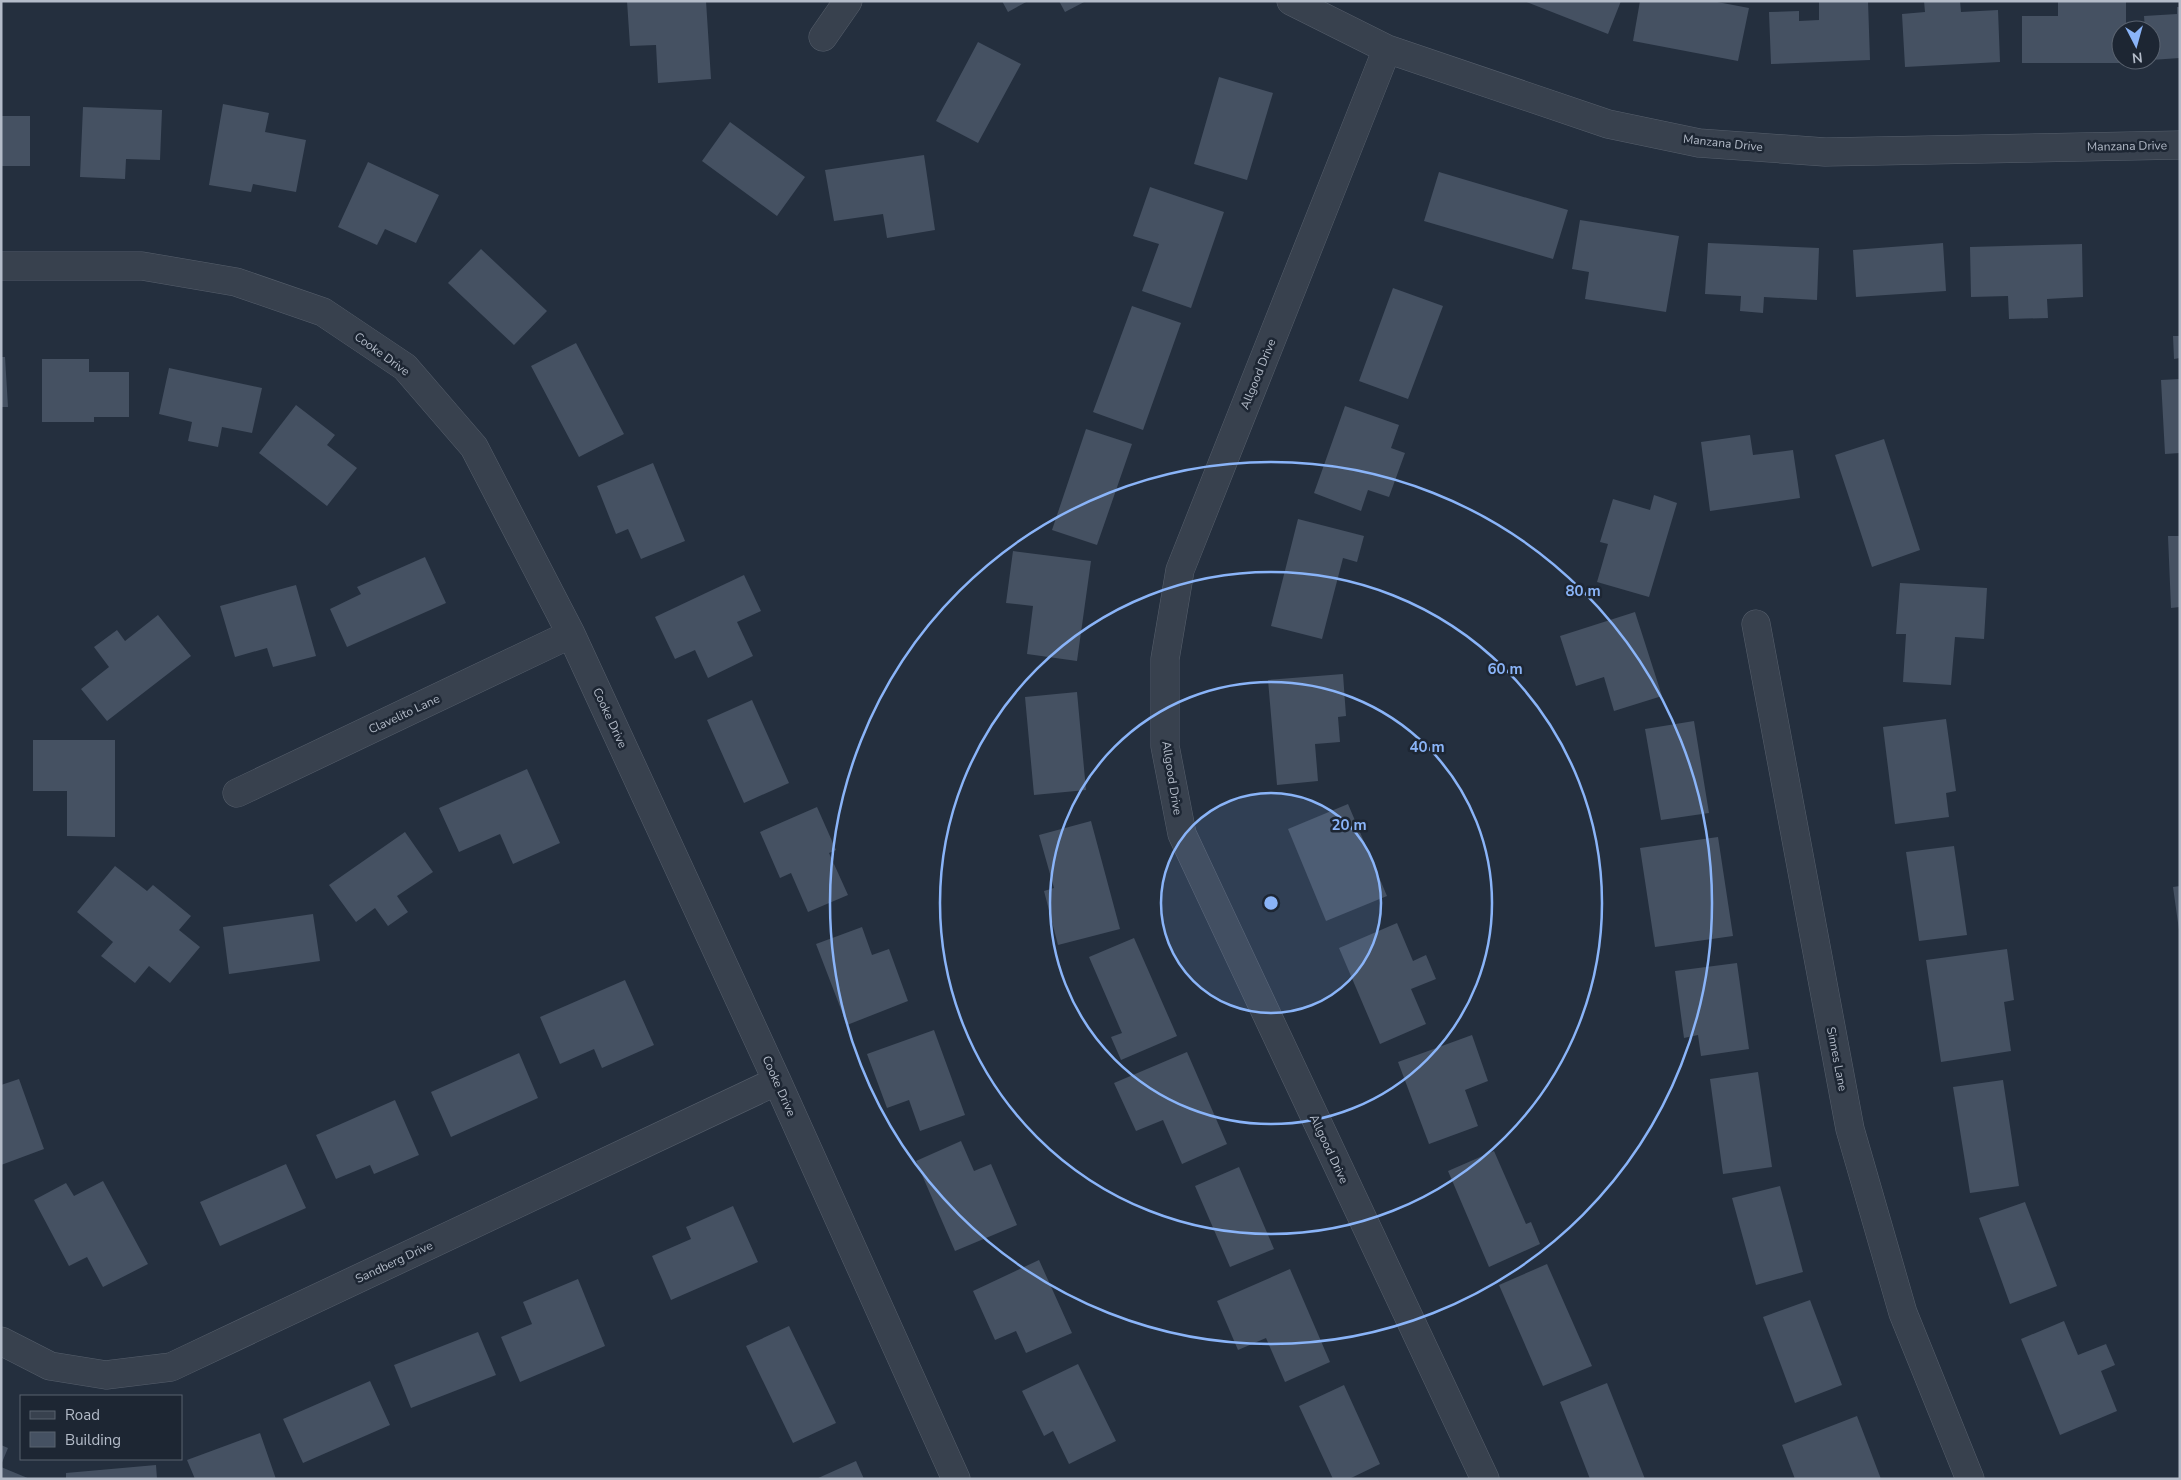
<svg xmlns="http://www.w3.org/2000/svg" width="2181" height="1480" font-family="'Nunito Sans',sans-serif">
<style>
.building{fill:#455162}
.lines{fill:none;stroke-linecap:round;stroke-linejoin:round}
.minor-casing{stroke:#565f6c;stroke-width:29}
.minor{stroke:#38414e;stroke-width:28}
.ring{fill:none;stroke:#8ab4f8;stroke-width:2.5}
.labels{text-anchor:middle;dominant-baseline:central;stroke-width:5;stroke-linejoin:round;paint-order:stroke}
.street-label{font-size:12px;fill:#b4bcc9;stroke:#1d2633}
.centre{fill:#8ab4f8;stroke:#1d2633;stroke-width:2.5}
.ring-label{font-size:15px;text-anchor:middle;font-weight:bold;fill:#8ab4f8;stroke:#1d2633;stroke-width:5;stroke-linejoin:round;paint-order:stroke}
</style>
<rect width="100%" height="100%" fill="#242f3e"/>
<path class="building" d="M627,1H706L711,79L658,83L656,45L630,46Z
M1002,1H1028L1008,12Z
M1059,1H1086L1065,12Z
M1524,1H1621L1608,34Z
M1640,1H1712L1749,8L1738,61L1633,41Z
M1819,1H1868L1870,60L1771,64L1769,12L1799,11V21L1819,20Z
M1924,1H1960L1961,12L1998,10L2000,62L1905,67L1902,14L1925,12Z
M2058,1H2126V30H2121V60H2126V63H2022V16H2058Z
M2177,7H2180V58L2151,60V30H2145L2144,16L2177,14Z
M978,42L1021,64L978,143L936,121Z
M1219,77L1273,93L1247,180L1194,164Z
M223,104L269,113L265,132L306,140L296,192L253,184L251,192L209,185Z
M83,107L162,110L160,160L126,159L125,179L80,177Z
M1,116H30V166H1Z
M730,122L805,177L777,216L702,161Z
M924,155L935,230L887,238L883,214L834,221L825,170Z
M368,162L439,195L416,243L385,229L377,245L338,227Z
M1439,172L1568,210L1553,259L1424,221Z
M1150,187L1224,212L1191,308L1142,291L1159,244L1133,236Z
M1580,220L1679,236L1666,312L1585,299L1589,272L1572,269Z
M1708,243L1819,248L1817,300L1764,297L1763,313L1740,311L1741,296L1705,294Z
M1943,243L1946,291L1856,297L1853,250Z
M2082,244L2083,297L2047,299L2048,318L2009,319L2008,296L1971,297L1970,247Z
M481,249L547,311L514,345L448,283Z
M1393,288L1443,306L1408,399L1359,381Z
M1132,306L1181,323L1143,430L1093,412Z
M2173,336H2180V358L2174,359Z
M576,343L624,434L579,457L531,366Z
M1,357H5L8,407H1Z
M42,359H89V372H129V417H94V422H42Z
M169,368L262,388L252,433L222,427L218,447L188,441L192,422L159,414Z
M2180,379V453L2165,454L2161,380Z
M296,405L335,435L327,445L357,468L327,506L259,453Z
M1345,406L1399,425L1391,448L1405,453L1389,497L1368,490L1361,511L1314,493Z
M1086,429L1132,444L1097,545L1052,530Z
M1750,435L1753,455L1793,450L1800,498L1710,511L1701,442Z
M1884,439L1920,550L1872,567L1835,455Z
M653,463L685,541L641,559L628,529L616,534L597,486Z
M1654,495L1677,503L1649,597L1597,582L1608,544L1600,542L1613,499L1650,510Z
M1298,519L1364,536L1357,562L1343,558L1322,639L1271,626Z
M2168,536H2180V607L2171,608Z
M1013,551L1091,561L1077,661L1027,654L1033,606L1006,603Z
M425,557L446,603L347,647L330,609L361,594L357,587Z
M744,575L761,611L737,622L753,656L708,678L695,650L675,659L655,617Z
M1900,583L1987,588L1984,639L1955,637L1951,685L1903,682L1906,634H1896Z
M296,585L316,656L273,667L267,648L235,657L220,606Z
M1635,612L1662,696L1614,711L1604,677L1576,686L1560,636Z
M158,615L191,656L107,721L81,689L109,667L94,647L117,630L125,641Z
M1343,674L1346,716L1338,717L1340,742L1315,744L1318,781L1277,785L1268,680Z
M1077,692L1086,790L1034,795L1025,697Z
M752,700L789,783L744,803L707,720Z
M1946,719L1956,791L1946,793L1949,817L1895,824L1883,727Z
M1694,721L1709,813L1661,820L1645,729Z
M33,740H115V837L67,836V791H33Z
M527,769L560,843L513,864L500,834L459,852L439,808Z
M1348,804L1387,896L1326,921L1288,829Z
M817,807L836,850L829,853L848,895L808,912L791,873L780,878L760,832Z
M1091,821L1120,929L1058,945L1044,891L1054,888L1039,835Z
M405,832L433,872L397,896L408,912L388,926L375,908L356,922L329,885Z
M1718,837L1733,936L1655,947L1640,848Z
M1954,846L1967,935L1919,941L1906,852Z
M115,866L147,891L153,885L191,916L179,930L200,947L170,983L149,966L135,983L101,956L113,942L77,912Z
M2180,886V930H2179L2173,887Z
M313,914L320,961L229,974L223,927Z
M1397,923L1413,961L1426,955L1436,979L1411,989L1426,1024L1380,1044L1339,948Z
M862,927L872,955L889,949L908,1001L847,1025L816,944Z
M1134,938L1177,1036L1121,1060L1111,1037L1122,1033L1089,957Z
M2007,949L2014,1000L2004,1002L2011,1051L1941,1062L1926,960Z
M1737,963L1749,1049L1701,1056L1698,1035L1684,1038L1675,971Z
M625,980L654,1045L602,1068L594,1049L560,1064L540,1017Z
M934,1030L965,1115L920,1131L909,1100L887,1108L867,1054Z
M1472,1035L1488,1081L1465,1090L1478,1126L1429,1144L1398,1062Z
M1187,1052L1227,1144L1182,1164L1163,1120L1136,1131L1114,1083Z
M519,1053L538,1098L451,1137L431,1092Z
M1758,1072L1772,1167L1723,1174L1710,1079Z
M19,1079L44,1149L1,1165V1085Z
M2003,1080L2019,1186L1970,1193L1953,1087Z
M395,1100L419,1155L374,1174L370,1165L336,1179L316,1135Z
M961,1141L974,1171L991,1164L1017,1225L955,1251L916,1161Z
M1494,1151L1526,1224L1531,1222L1540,1244L1489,1267L1448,1171Z
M286,1164L306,1208L220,1246L200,1202Z
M1239,1167L1274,1249L1230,1267L1195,1186Z
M103,1181L148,1264L103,1287L87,1257L69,1266L34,1200L66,1183L74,1196Z
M1780,1186L1803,1272L1756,1285L1732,1198Z
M2025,1202L2057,1286L2010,1304L1979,1218Z
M733,1206L758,1262L671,1300L652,1256L691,1239L686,1227Z
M1039,1260L1072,1333L1026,1353L1016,1331L995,1340L973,1291Z
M1547,1264L1592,1366L1543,1386L1499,1285Z
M1290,1269L1330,1362L1285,1382L1266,1338L1238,1350L1217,1301Z
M578,1279L605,1346L520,1382L501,1337L532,1324L523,1302Z
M1810,1300L1842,1385L1795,1403L1763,1317Z
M2064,1321L2078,1355L2106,1344L2115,1365L2101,1371L2117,1411L2060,1435L2021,1339Z
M789,1326L836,1423L793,1443L746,1346Z
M478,1332L496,1375L411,1408L394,1365Z
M1078,1364L1116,1441L1069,1464L1053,1431L1044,1436L1022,1391Z
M370,1381L390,1425L303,1463L283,1419Z
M1607,1383L1645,1479H1590L1560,1402Z
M1344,1385L1380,1464L1349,1479H1333L1299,1406Z
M1857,1416L1881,1479H1795L1782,1445Z
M260,1433L276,1479H195L187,1460Z
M1,1445L8,1448L1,1465Z
M856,1461L864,1479H816Z
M156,1465L157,1479H66V1473Z
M1,1467L30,1479H1Z"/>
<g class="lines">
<defs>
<path id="minor" d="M1291,1L1387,49L1608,124L1699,143L1825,152L2180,145
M823,37L848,1
M1387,49L1180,570L1165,659V746L1182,834L1485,1479
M1,266H142L236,282L323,312L405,367L474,447L571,634L777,1081L956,1479
M1756,624L1850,1129L1903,1313L1970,1479
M237,793L571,634
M1,1341L50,1366L106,1375L171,1367L777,1081"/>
</defs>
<use href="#minor" class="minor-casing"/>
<use href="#minor" class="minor"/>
</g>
<circle cx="1271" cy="903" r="110" fill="#8ab4f8" fill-opacity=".12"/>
<g class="ring">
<circle cx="1271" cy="903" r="110"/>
<circle cx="1271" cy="903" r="221"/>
<circle cx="1271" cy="903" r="331"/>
<circle cx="1271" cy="903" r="441"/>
</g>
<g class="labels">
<g class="street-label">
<text transform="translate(1723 143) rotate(6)">Manzana Drive</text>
<text transform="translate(2127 146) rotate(-1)">Manzana Drive</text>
<text transform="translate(382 354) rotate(36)">Cooke Drive</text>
<text transform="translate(1258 374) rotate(-68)">Allgood Drive</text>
<text transform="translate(404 714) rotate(-25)">Clavelito Lane</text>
<text transform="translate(610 718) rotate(65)">Cooke Drive</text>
<text transform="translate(1172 778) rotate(81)">Allgood Drive</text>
<text transform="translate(1837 1059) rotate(79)">Sinnes Lane</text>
<text transform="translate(779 1086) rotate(66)">Cooke Drive</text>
<text transform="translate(1329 1149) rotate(65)">Allgood Drive</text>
<text transform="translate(394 1262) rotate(-25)">Sandberg Drive</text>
</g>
</g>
<circle cx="1271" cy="903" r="8" class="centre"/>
<g class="ring-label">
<text x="1583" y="596">80 m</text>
<text x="1505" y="674">60 m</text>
<text x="1427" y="752">40 m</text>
<text x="1349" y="830">20 m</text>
</g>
<rect width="2181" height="1480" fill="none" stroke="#b4bcc9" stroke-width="5"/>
<rect x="20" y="1395" width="162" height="65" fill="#1d2633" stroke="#59626f"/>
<rect x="30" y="1411" width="25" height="8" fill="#38414e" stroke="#59626f"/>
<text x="65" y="1420" font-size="15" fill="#b4bcc9">Road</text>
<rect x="30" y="1432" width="25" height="15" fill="#455162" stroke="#59626f"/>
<text x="65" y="1445" font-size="15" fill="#b4bcc9">Building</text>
<g transform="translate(2136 45) rotate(174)"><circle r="24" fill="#1d2633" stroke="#59626f"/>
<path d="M0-4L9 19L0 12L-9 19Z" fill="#8ab4f8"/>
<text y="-8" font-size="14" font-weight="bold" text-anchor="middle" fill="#b4bcc9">N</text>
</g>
</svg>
